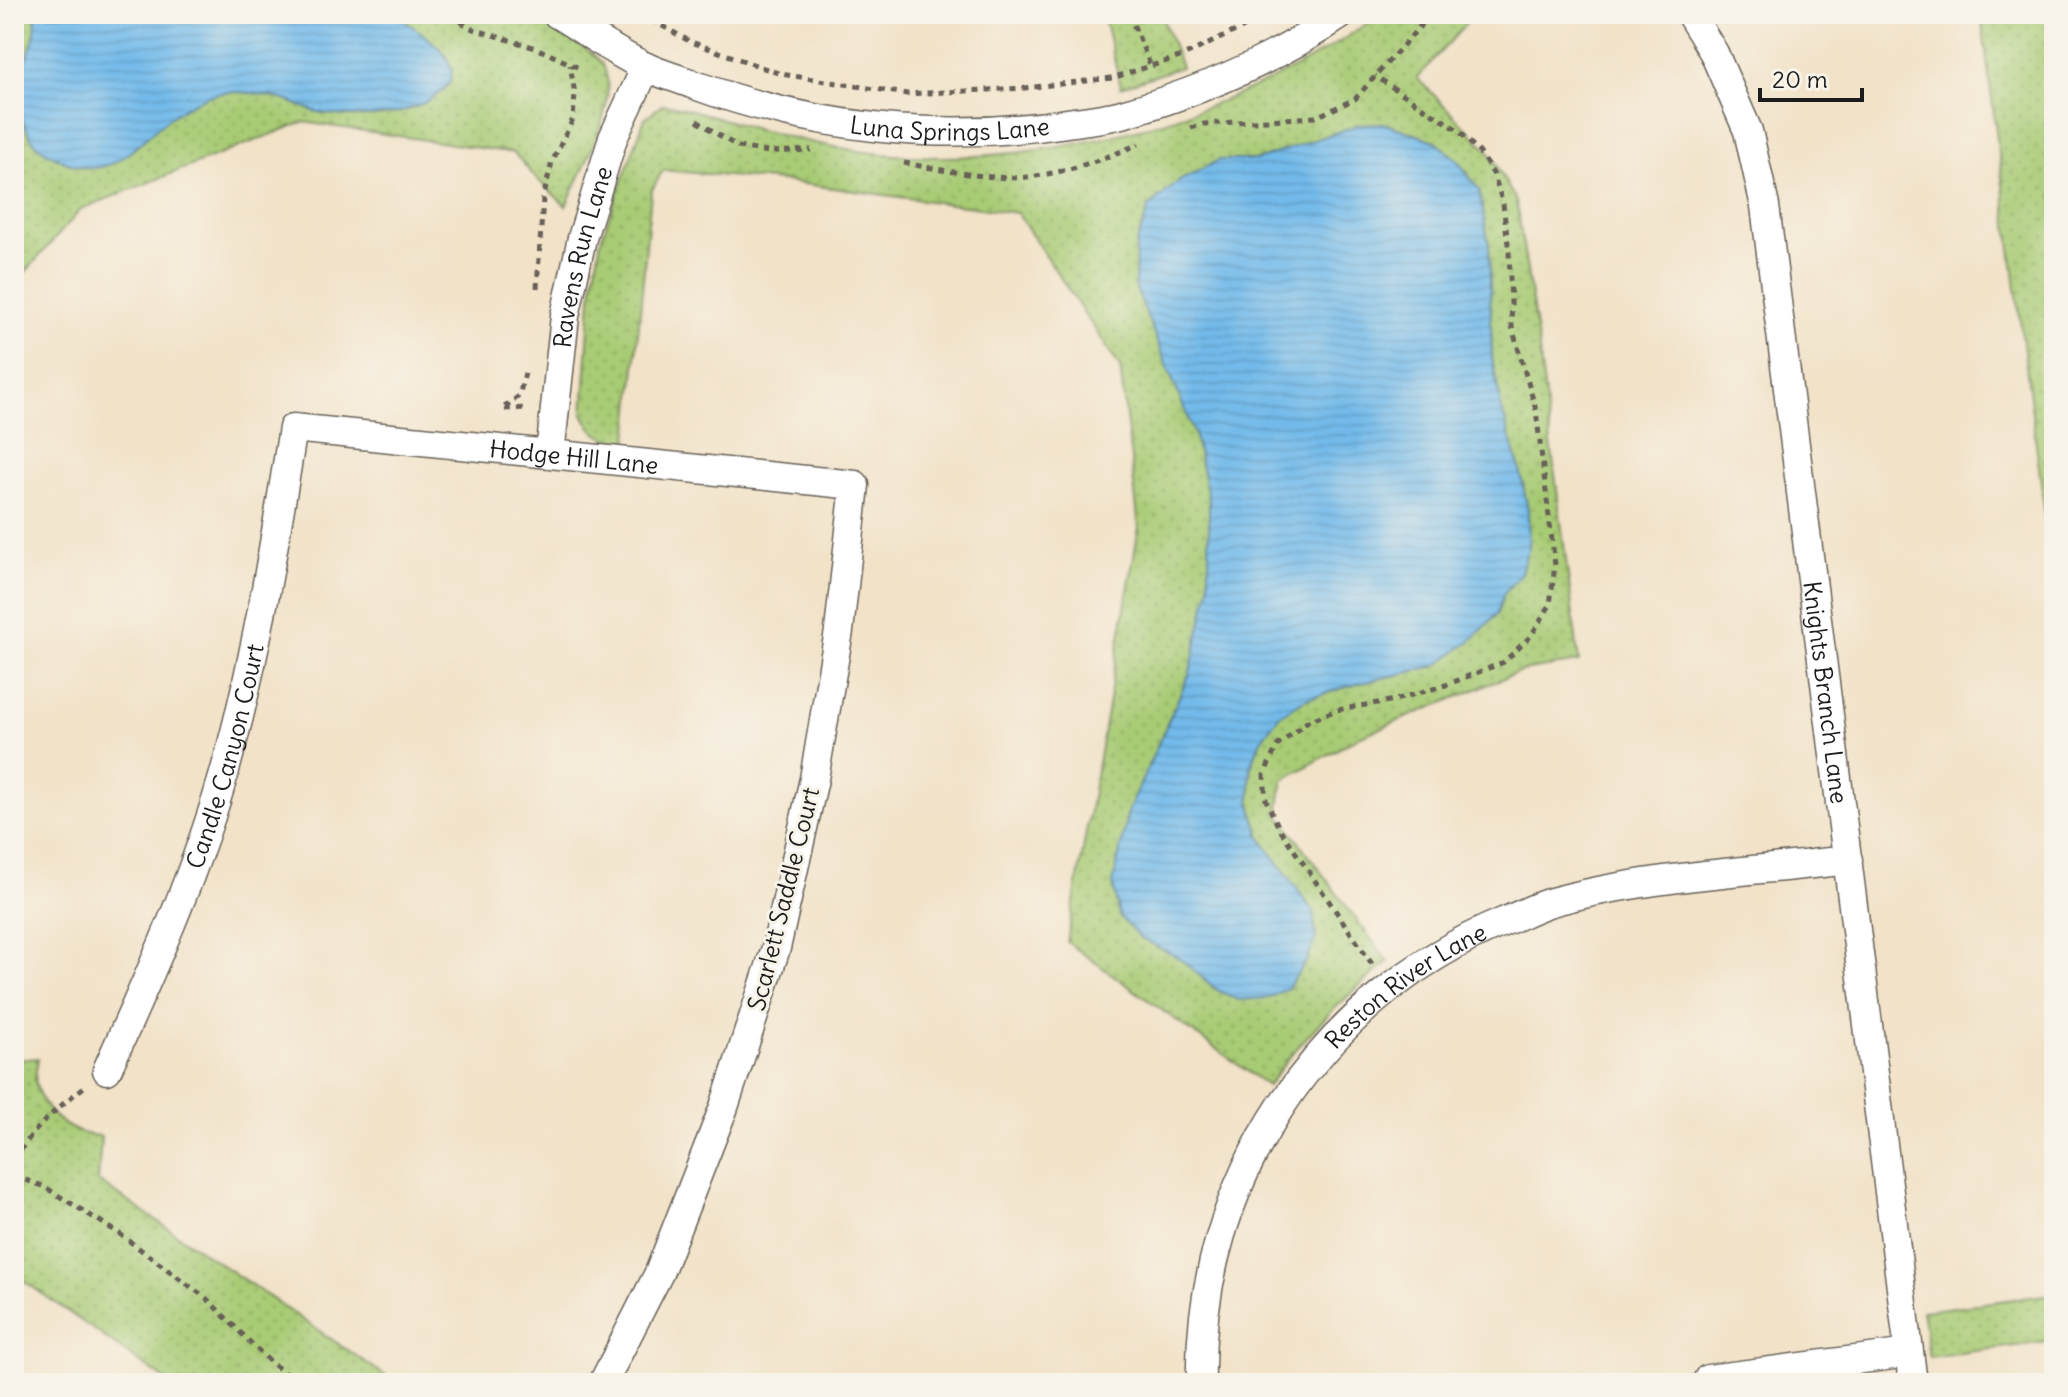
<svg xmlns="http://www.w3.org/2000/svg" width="2068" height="1397" font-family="Delius,sans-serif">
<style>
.grass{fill:url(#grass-dots);stroke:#627448;stroke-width:2}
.water{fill:url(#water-rules);stroke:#476b83;stroke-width:2}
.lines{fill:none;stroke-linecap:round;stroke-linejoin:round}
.street-casing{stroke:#676158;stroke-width:31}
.path{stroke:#676158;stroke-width:5;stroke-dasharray:6 6;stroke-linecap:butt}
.street{stroke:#fff;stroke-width:28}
.labels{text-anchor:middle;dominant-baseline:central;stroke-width:6;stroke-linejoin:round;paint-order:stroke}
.street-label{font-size:24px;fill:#1c1c1c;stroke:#f7f3e8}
</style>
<defs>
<pattern id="grass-dots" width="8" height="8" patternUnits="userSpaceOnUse" patternTransform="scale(2)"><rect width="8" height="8" fill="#a8cb75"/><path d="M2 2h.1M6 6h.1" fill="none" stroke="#90ae65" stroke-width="1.8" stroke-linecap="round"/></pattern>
<pattern id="water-rules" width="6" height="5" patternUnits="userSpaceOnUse" patternTransform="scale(2)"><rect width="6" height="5" fill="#72baea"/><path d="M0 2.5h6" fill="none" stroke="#629fc8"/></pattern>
</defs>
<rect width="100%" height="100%" fill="#f7f3e8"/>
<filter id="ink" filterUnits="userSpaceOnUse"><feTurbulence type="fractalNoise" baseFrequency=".0125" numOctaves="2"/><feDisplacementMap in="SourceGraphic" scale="16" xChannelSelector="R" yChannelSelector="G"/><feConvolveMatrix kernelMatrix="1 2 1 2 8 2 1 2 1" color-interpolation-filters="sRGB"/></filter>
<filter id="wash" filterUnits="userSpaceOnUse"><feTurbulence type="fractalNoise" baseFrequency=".006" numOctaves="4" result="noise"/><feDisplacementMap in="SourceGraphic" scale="32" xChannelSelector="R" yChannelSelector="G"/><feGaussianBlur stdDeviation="1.8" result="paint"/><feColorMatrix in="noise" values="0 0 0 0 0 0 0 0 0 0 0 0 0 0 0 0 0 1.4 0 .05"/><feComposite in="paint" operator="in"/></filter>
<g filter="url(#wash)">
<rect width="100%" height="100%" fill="#f2e2c8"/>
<path class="grass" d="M14,14H527C546,26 587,46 600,61C626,94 580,173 566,206L534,176L514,153L303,122L81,209L14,285Z
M1103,14H1161L1181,67L1121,87Z
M1380,14H1475L1417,78L1488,150L1516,201L1537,334L1579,662L1521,671L1361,736L1283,780L1278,814L1388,962C1343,999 1301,1037 1268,1086L1067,942L1139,527L1120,367L1017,213L782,181L663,170L651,192L628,442C602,439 595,437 583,414L591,298L601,239L645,118L663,104C692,108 718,118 745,126C789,138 836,149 882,154C1048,171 1247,114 1380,14Z
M1981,14H2054V585Z
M38,1058C37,1066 34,1076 36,1084C43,1114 70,1135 101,1136L98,1181L396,1383H170L14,1274V1060Z
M2054,1294V1341L1929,1357L1922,1311Z"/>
<path class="water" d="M35,14H395C414,28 473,62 444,89C412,119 358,120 317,112C307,109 298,104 288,101C268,95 242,90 222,93C201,96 179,110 163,123C131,149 110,183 64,161C55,157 44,152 37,145C30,139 26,128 22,119C4,77 41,52 35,14Z
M1383,123L1435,141L1457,160L1479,190L1489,245L1492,358L1502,410L1520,469L1528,510L1529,547L1520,575L1504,593L1497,614L1474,638L1436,666L1357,684L1306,699L1280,715L1260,742L1251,767L1250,800L1260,837L1313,911L1316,937L1307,960L1288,988L1269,998L1238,1000L1217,990L1179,958L1139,937L1119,916L1113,883L1128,812L1190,672L1209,590V500L1194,433L1135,286L1136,245L1149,207L1179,181L1219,160H1257L1357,125Z"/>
</g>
<g filter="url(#ink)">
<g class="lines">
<defs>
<g id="street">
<path id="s1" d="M557,14C586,31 615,53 646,67C661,74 677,78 692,84C814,129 945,143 1074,122C1090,120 1106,118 1122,114C1200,92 1275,60 1342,14"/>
<path id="s2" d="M1690,14L1714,53L1748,131L1765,206L1913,1383"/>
<path id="s3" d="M550,454L565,316L582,238L613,138L646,67"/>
<path id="s4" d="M107,1070C152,970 198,869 227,763C257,653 275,541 293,428L855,485L839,631L814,779L776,948L724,1107L659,1273L603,1383"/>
<path d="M1708,1379L1909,1353"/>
<path id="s5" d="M1201,1383C1196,1183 1319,998 1503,922C1518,916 1533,908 1548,903C1644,876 1749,872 1848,860"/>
</g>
</defs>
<use href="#street" class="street-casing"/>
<path class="path" d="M451,14L470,28L536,48L579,68
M641,14L691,42L781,74L907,94L1025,88L1112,78L1183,56L1271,14
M1129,14L1151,67
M697,121L738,147L768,152L811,150
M1191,128L1204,124L1316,117L1355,99L1431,14
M904,163C938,169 994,181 1027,177C1067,173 1103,159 1139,144
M537,288L543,198L552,162L573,119L575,94L570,65
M525,373L519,396L502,409L526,408
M1372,964L1279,828L1266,800L1264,775L1277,746L1308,721L1337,710L1395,700L1446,685L1504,662L1531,636L1550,605L1555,565L1536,410L1512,327L1509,252L1503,204L1494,175L1480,153L1458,130L1375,76
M14,1161C31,1130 56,1109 84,1087
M14,1176L43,1186L117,1232L206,1298L269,1361L298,1383"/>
<use href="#street" class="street"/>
</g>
</g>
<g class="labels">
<g class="street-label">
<text stroke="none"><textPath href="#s1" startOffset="416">Luna Springs Lane</textPath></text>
<text stroke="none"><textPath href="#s3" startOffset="200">Ravens Run Lane</textPath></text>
<text stroke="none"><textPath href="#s4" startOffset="954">Hodge Hill Lane</textPath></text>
<text stroke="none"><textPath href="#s2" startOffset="698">Knights Branch Lane</textPath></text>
<text stroke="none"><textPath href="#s4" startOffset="336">Candle Canyon Court</textPath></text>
<text transform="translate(783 899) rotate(-76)">Scarlett Saddle Court</text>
<text stroke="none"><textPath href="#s5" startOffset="468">Reston River Lane</textPath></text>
</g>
</g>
<rect width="2068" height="1397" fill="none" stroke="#f7f3e8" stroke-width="48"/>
<path d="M1760 88v12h102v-12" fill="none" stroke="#1c1c1c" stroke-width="4"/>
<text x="1772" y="88" font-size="24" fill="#1c1c1c" stroke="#f7f3e8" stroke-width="6" paint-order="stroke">20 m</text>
</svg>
